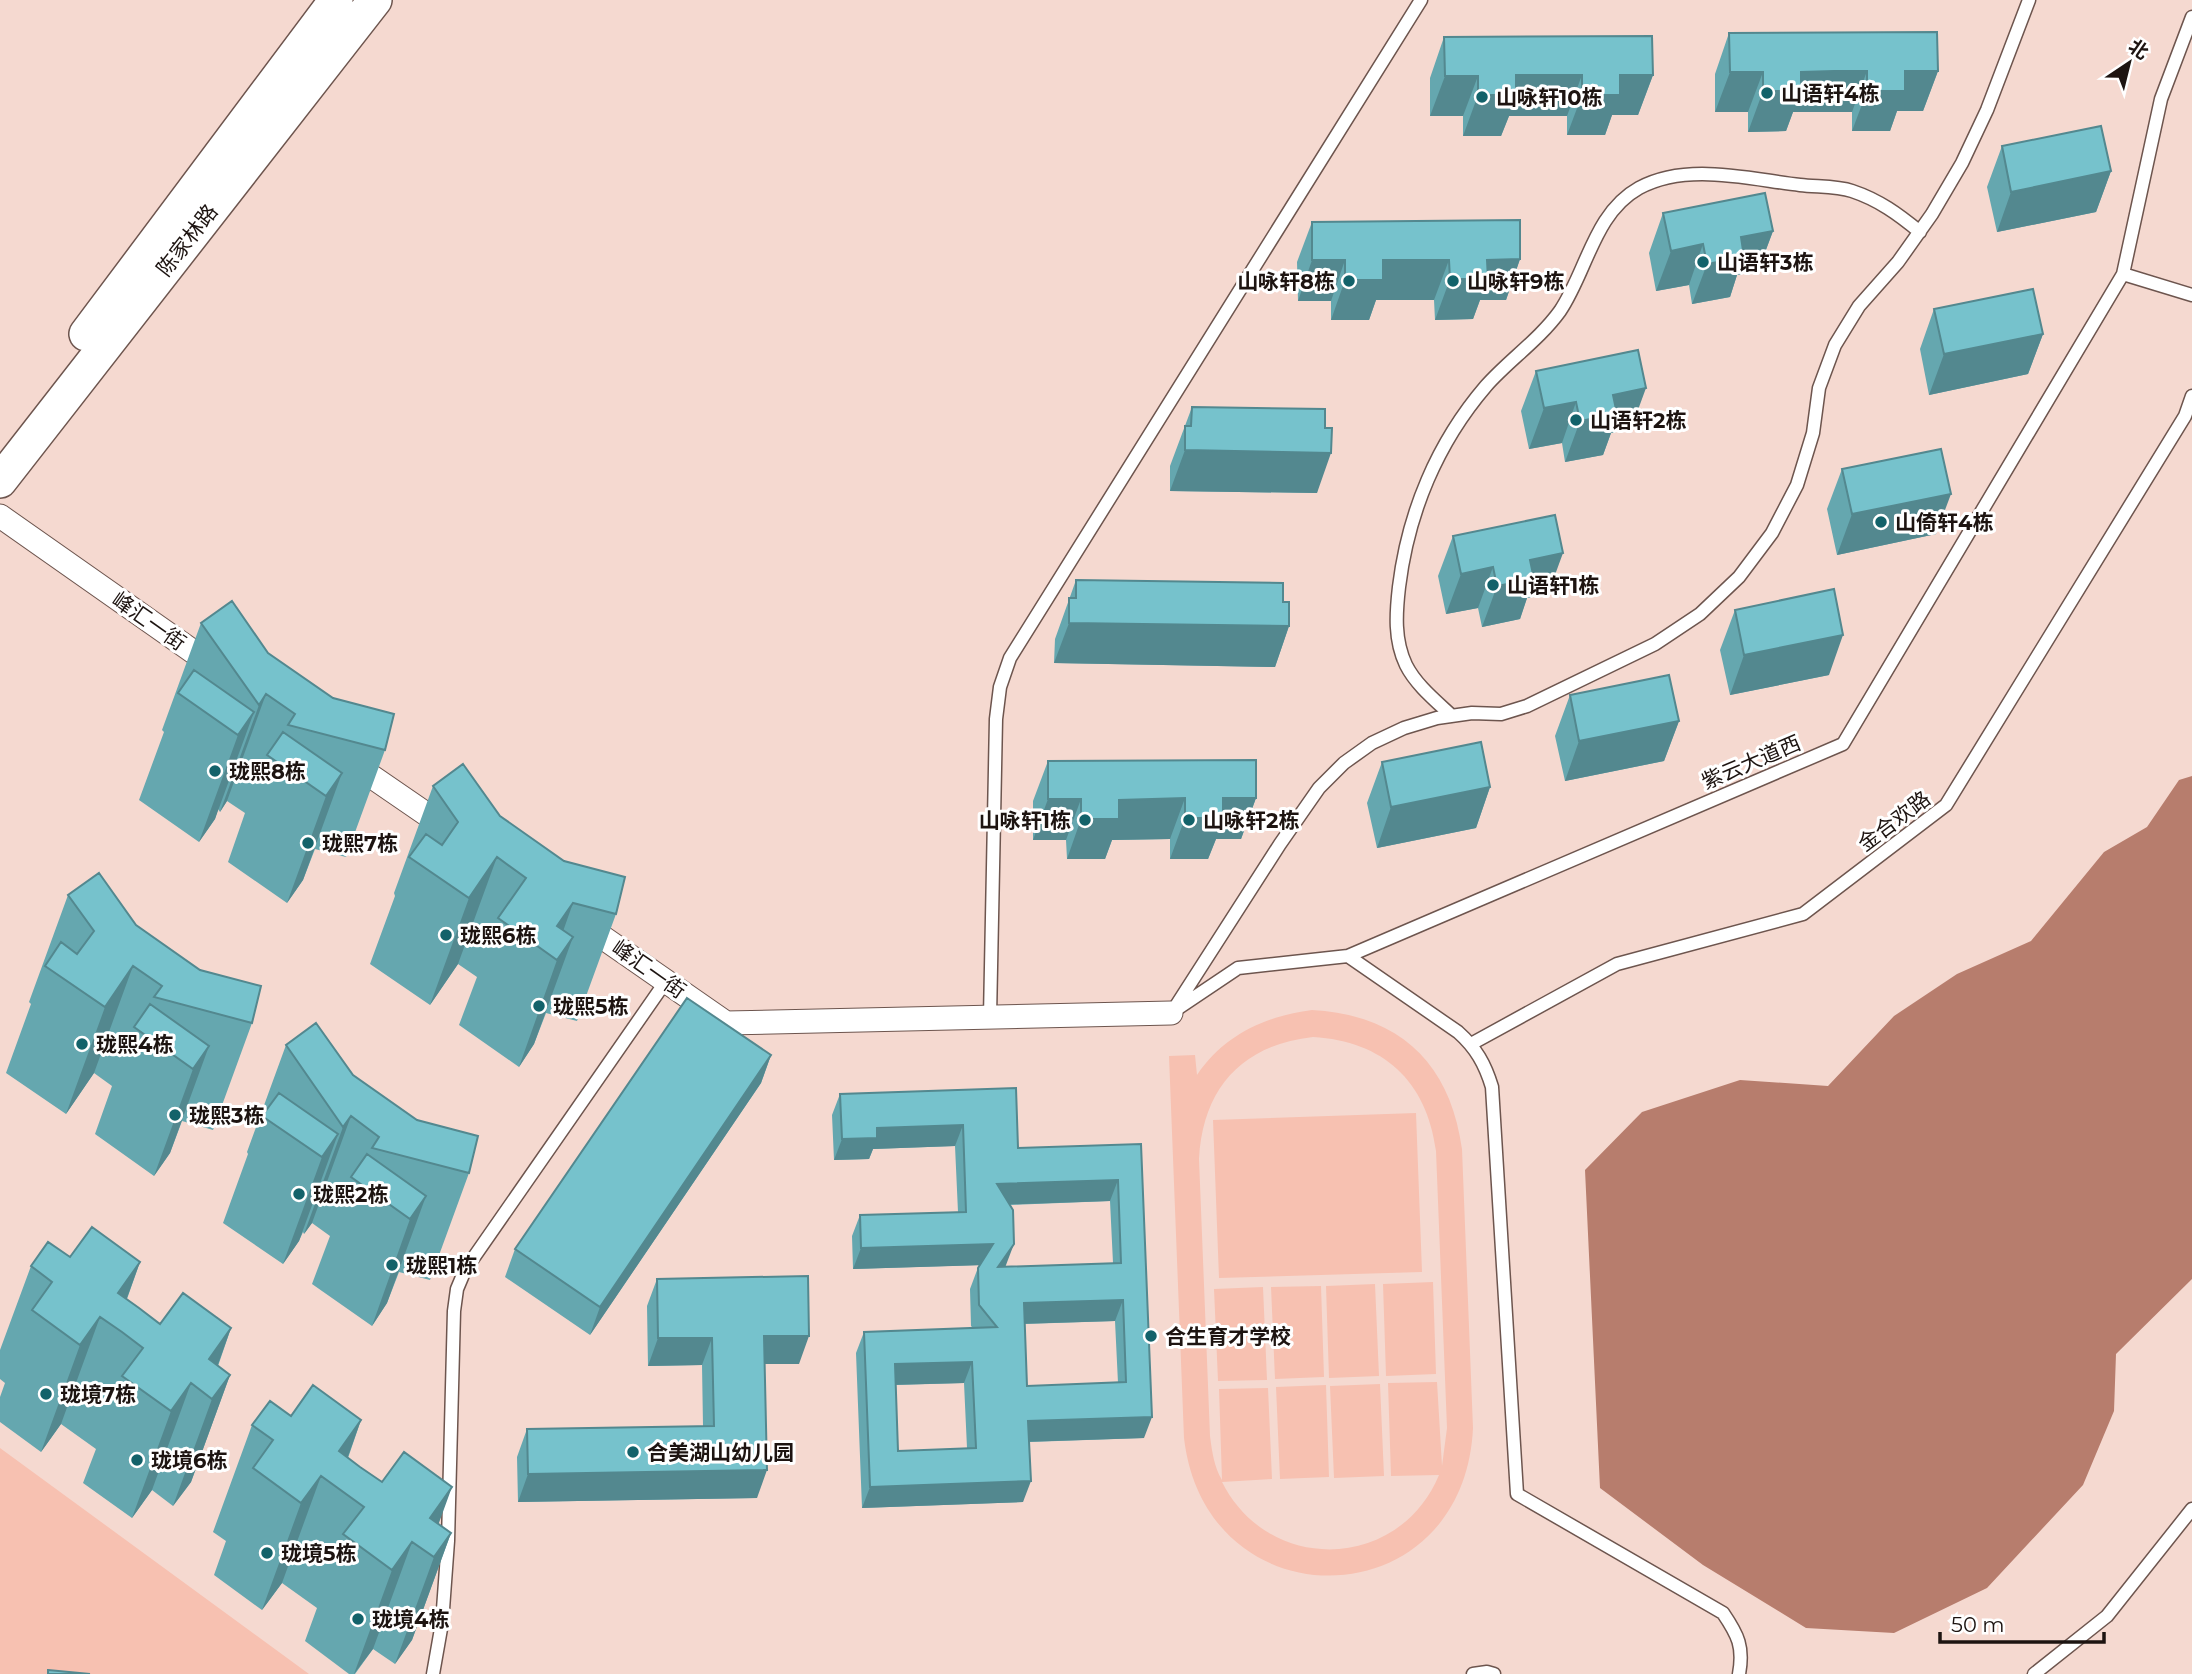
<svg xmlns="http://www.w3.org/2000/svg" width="2192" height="1674" font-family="Montserrat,'Noto Sans SC',sans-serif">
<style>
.green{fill:#f7c1b1;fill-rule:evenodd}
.water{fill:#b77d6d}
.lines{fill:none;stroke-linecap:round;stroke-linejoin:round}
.lane-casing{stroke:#6d554e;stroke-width:15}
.street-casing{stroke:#6d554e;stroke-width:25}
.secondary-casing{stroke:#6d554e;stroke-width:36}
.lane{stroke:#fff;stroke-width:12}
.street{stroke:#fff;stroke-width:23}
.secondary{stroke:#fff;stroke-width:33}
.wall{fill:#65a7af;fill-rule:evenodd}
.shaded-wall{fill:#53888f}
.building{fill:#76c2cc;stroke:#53888f;stroke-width:2;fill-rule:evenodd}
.poi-dot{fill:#13626a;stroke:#fff;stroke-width:2.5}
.labels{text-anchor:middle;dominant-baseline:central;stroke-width:6;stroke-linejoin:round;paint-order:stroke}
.poi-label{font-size:21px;font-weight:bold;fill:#1d1411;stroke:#fff;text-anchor:start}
.street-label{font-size:21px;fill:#1d1411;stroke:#fff}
</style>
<rect width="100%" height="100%" fill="#f5d9d0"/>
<path class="green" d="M1312,1010C1399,1015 1450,1062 1462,1149L1473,1428C1464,1620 1206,1626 1184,1438L1169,1056L1195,1055L1197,1075C1224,1035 1265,1016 1312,1010ZM1313,1037C1383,1041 1427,1081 1436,1151L1447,1428L1442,1466L1437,1382L1388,1383L1391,1476L1439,1475C1399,1571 1269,1575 1222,1482L1272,1479L1268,1388L1219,1389L1222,1480C1214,1467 1212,1451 1210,1436L1199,1159C1203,1088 1242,1045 1313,1037Z
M1416,1113L1422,1272L1219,1278L1213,1120Z
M1433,1282L1436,1374L1386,1376L1383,1284Z
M1375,1284L1379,1376L1329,1378L1326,1286Z
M1321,1286L1324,1377L1275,1379L1271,1287Z
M1263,1287L1267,1380L1218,1381L1214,1289Z
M1380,1384L1384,1476L1334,1478L1330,1386Z
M1326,1385L1329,1477L1280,1479L1276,1387Z
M0,1448L309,1674H0Z"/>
<path class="water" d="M2192,776V1279L2116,1354L2114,1411L2083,1485L1987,1588L1894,1633L1806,1628L1703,1565L1600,1488L1585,1170L1642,1112L1740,1080L1828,1086L1894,1016L1957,974L2031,941L2104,852L2147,827L2179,780Z"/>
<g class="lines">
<defs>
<path id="lane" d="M2123,274L2192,295
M1452,716C1436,701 1416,685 1406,665C1394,640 1396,613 1399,587C1408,513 1437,443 1486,386C1509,360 1539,340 1560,311C1587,271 1594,213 1639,188C1687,162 1748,179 1800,185C1817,187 1837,186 1852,191C1879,200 1898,214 1920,232
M1348,956L1458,1032C1476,1048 1485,1064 1492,1087L1517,1494L1723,1613C1738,1635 1744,1647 1739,1674
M1174,1009L1280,844L1319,788L1344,763L1372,743L1404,728L1437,718L1472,713L1501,714L1527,706L1655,644L1700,614L1739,577L1772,533L1797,485L1813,433L1819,388L1835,345L1859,306L1898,262L1932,214L1962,163L1987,110L2029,0
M1171,1013L1238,968L1348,956L1843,744L2123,274L2161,99L2192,17
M990,1017L996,719L1000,687L1010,658L1421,0
M1471,1044L1617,964L1803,914L1946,805L2185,416L2192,396
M433,1674L442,1623L448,1541L454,1311L457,1289L465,1270L666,981
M1473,1674L1487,1672L1494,1674
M2034,1674L2107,1616L2192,1509"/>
<path id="street" d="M0,516L215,667
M349,761L448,829
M582,923L726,1023L1171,1013"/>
<path id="secondary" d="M86,334L336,0
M0,481L375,0"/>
</defs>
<use href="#lane" class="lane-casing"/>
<use href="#street" class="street-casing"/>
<use href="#secondary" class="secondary-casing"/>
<use href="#lane" class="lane"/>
<use href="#street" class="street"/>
<use href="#secondary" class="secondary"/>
</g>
<path class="wall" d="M1729,33L1938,71L1923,111H1897L1890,131H1852V112H1793L1786,131L1748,132V112H1715V74Z
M1444,37L1653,75L1638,115H1612L1605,135H1567V116H1509L1501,136H1463V116H1430V78Z
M2002,146L2111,171L2096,212L1997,232L1987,187Z
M1663,213L1773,231L1758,271L1737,275L1730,297L1692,304L1689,285L1656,291L1649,253Z
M1312,222L1520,259L1506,300H1480L1473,319L1435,320L1434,300H1376L1369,320H1331V301H1298L1297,262Z
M1934,309L2043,334L2028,374L1929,395L1920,349Z
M1536,371L1631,429L1611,433L1603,455L1565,462L1562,443L1529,449L1521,411Z
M1192,407L1325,428L1317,493L1170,491V466Z
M1842,469L1936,534L1837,555L1827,509Z
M1453,536L1548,594L1527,598L1520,619L1482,627L1478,608L1446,614L1438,576Z
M1076,580L1283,602L1289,626L1275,667L1054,663L1055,639Z
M1735,610L1829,675L1730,695L1720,650Z
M201,623L268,653L385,750L346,857L315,849L303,880L287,903L228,862L245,813L227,801L220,812L218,809L215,819L199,842L139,800L164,732L162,730Z
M1570,695L1679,721L1664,761L1565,781L1555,736Z
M1048,761L1256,798L1241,839H1216L1208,859H1170V839L1112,840L1105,859H1067L1066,840H1033V801Z
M1382,762L1490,787L1476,828L1377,848L1367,803Z
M433,786L500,816L616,914L577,1021L546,1013L534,1044L519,1067L459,1025L477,977L458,964L430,1005L370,964L395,896L394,893Z
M68,895L136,925L252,1023L213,1130L182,1121L170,1153L154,1176L95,1134L112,1086L94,1073L66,1114L6,1073L31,1004L29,1002Z
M286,1045L353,1075L469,1173L430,1280L399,1272L387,1303L372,1326L312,1284L330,1236L312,1223L304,1234L303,1232L299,1241L283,1264L223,1223L248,1154L247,1152Z
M771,1055L761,1083L590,1335L505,1277L515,1249Z
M1016,1088L1018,1148L1141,1144L1144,1438L1029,1442L1023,1502L862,1508L856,1353L864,1332L973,1328L971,1326L970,1289L979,1265L853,1269L852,1236L860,1215L958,1212L955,1146L873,1149L869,1159L834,1160L832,1115L840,1094ZM1110,1201L1113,1263L1005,1267L1006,1265L1009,1205ZM1115,1321L1118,1383L1027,1386L1024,1324ZM964,1383L967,1448L898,1451L896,1385Z
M70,1257L140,1262L127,1299L160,1324L231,1328L218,1366L230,1375L191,1482L173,1506L152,1490L132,1518L83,1483L96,1449L61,1424L41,1452L0,1422V1397L5,1383L0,1379V1350L31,1266Z
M657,1279L799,1364H765L757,1498L518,1502L517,1457L527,1429L703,1426L702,1365L648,1366L647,1306Z
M291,1416L361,1420L348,1458L451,1533L412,1640L395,1664L373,1649L355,1674H349L305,1641L317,1608L282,1583L262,1610L214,1575L226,1541L213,1532L252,1425Z"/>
<path class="shaded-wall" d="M1867,71L1852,112H1793L1786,131L1748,132L1763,91L1801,72Z
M1905,71H1938L1923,111H1897L1890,131H1852L1867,91Z
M1730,72H1763L1748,112H1715Z
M1516,75H1582L1567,116H1509L1501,136H1463L1478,95Z
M1620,75H1653L1638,115H1612L1605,135H1567L1582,95Z
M1445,76H1478L1463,116H1430Z
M2111,171L2096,212L1997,232L2011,192Z
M1773,231L1758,271L1737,275L1730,297L1692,304L1707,264L1741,237Z
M1703,244L1689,285L1656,291L1671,251Z
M1520,259L1506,300H1480L1473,319L1435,320L1450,279L1487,260Z
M1312,260H1345L1331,301H1298Z
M1383,260H1449L1434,300H1376L1369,320H1331L1345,280Z
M2043,334L2028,374L1929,395L1944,354Z
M1646,388L1631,429L1611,433L1603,455L1565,462L1580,421L1613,395Z
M1576,402L1562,443L1529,449L1544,408Z
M1185,450L1331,453L1317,493L1170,491Z
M1951,494L1936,534L1837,555L1852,514Z
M1563,553L1548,594L1527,598L1520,619L1482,627L1497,586L1530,560Z
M1493,567L1478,608L1446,614L1461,574Z
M1069,623L1289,626L1275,667L1054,663Z
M1843,635L1829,675L1730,695L1744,655Z
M266,694L227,801L220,812L259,705Z
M254,712L215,819L199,842L238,735Z
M1679,721L1664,761L1565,781L1579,741Z
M342,773L303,880L287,903L326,796Z
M1490,787L1476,828L1377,848L1391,807Z
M1185,798L1170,839L1112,840L1105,859H1067L1081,819L1119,800Z
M1223,798H1256L1241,839H1216L1208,859H1170L1185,818Z
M1048,799H1081L1066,840H1033Z
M497,857L458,964L430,1005L469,898Z
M573,903L554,957L557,926Z
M573,937L534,1044L519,1067L557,960Z
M133,966L94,1073L66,1114L105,1007Z
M209,1046L170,1153L154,1176L193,1069Z
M771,1055L761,1083L590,1335L600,1307Z
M351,1116L312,1223L304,1234L343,1127Z
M963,1125L955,1146L873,1149L869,1159L834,1160L842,1139L877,1128Z
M338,1134L299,1241L283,1264L322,1157Z
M1118,1180L1110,1201L990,1205L997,1184Z
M426,1196L387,1303L372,1326L410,1219Z
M993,1244L986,1265L853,1269L861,1248Z
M1014,1244L1006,1265L991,1288L998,1267Z
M140,1262L116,1328L118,1293Z
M1123,1300L1115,1321L1016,1324L1024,1303Z
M100,1317L61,1424L41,1452L80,1345Z
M231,1328L207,1395L209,1359Z
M764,1336H809L799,1364H754Z
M658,1338H712L702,1365L648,1366Z
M972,1362L964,1383L887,1385L895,1364Z
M230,1375L191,1482L173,1506L212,1399Z
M191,1383L152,1490L132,1518L171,1411Z
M1152,1417L1144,1438L1021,1442L1028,1421Z
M361,1420L337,1487L339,1451Z
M767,1470L757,1498L518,1502L528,1474Z
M321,1476L282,1583L262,1610L301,1503Z
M1031,1481L1023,1502L862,1508L870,1487Z
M452,1487L428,1553L430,1518Z
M451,1533L412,1640L395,1664L434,1557Z
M412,1542L373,1649L354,1674L392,1570Z"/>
<path class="building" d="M1937,32L1938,71H1905V91H1867V71H1834L1801,72V91H1763V72H1730L1729,33Z
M1652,36L1653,75H1620V95H1582V75H1516V95H1478V76H1445L1444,37Z
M2101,126L2111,171L2011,192L2002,146Z
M1765,193L1773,231L1741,237L1744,257L1707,264L1703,244L1671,251L1663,213Z
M1520,220V259L1487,260L1488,279H1450L1449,260H1383V280H1345V260H1312V222Z
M2033,289L2043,334L1944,354L1934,309Z
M1638,350L1646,388L1613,395L1617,414L1580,421L1576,402L1544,408L1536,371Z
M1192,407L1325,409V428H1332L1331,453L1185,450V426H1191Z
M1941,449L1951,494L1852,514L1842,469Z
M1555,515L1563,553L1530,560L1534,579L1497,586L1493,567L1461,574L1453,536Z
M1076,580L1283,583V602H1289V626L1069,623V598H1076Z
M1834,589L1843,635L1744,655L1735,610Z
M232,601L268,653L333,698L394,714L385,750L288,725L295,714L266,694L259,705L201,623Z
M194,670L254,712L238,735L178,693Z
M1669,675L1679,721L1579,741L1570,695Z
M283,732L342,773L326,796L267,755Z
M1481,742L1490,787L1391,807L1382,762Z
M1256,760V798H1223V818H1185V798L1119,800V819H1081V799H1048V761Z
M463,764L500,816L564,861L625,877L616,914L573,903L557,926L573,937L557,960L498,918L526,878L497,857L469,898L409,857L426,834L442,845L458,822L433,786Z
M99,873L136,925L200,970L261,986L252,1023L154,997L162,986L133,966L105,1007L45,966L61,942L77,954L94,931L68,895Z
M687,998L771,1055L600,1307L515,1249Z
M150,1004L209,1046L193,1069L134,1027Z
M316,1023L353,1075L417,1120L478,1136L469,1173L372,1148L379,1137L351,1116L343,1127L286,1045Z
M1016,1088L1018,1148L1141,1144L1152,1417L1028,1421L1031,1481L870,1487L864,1332L997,1327L979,1305L978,1268L993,1244L861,1248L860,1215L966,1212L963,1125L877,1128V1138L842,1139L840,1094ZM1118,1180L1121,1263L998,1267L1014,1244L1013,1210L997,1184ZM1123,1300L1126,1382L1027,1386L1024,1303ZM972,1362L976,1448L898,1451L895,1364Z
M279,1093L338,1134L322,1157L262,1116Z
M367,1154L426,1196L410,1219L351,1177Z
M92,1227L140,1262L118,1293L139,1308L160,1324L183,1293L231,1328L209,1359L230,1375L212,1399L191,1383L171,1411L122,1376L143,1348L122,1332L100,1317L80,1345L32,1310L52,1282L31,1266L48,1242L70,1257Z
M808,1276L809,1336H764L767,1470L528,1474L527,1429L714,1426L712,1338H658L657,1279Z
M313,1385L361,1420L339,1451L360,1467L382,1482L404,1452L452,1487L430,1518L451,1533L434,1557L412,1542L392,1570L343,1534L364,1507L321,1476L301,1503L253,1468L273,1440L252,1425L270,1401L291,1416Z
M48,1670L90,1674H48Z"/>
<g class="poi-dot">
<circle cx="1767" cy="93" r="7"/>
<circle cx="1482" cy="97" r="7"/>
<circle cx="1703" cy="262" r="7"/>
<circle cx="1349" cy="281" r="7"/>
<circle cx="1453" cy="281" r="7"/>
<circle cx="1576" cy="420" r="7"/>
<circle cx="1881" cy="522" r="7"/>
<circle cx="1493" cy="585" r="7"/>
<circle cx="215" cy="771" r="7"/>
<circle cx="1085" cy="820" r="7"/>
<circle cx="1189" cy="820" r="7"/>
<circle cx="308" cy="843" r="7"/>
<circle cx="446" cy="935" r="7"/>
<circle cx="539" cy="1006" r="7"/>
<circle cx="82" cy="1044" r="7"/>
<circle cx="175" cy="1115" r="7"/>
<circle cx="299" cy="1194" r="7"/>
<circle cx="392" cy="1265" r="7"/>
<circle cx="1151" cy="1336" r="7"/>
<circle cx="46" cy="1394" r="7"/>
<circle cx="633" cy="1452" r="7"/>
<circle cx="137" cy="1460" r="7"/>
<circle cx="267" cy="1553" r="7"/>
<circle cx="358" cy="1619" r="7"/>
</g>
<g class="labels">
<g class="poi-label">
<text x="1781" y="93">山语轩4栋</text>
<text x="1496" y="97">山咏轩10栋</text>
<text x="1717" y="262">山语轩3栋</text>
<text x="1335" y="281" text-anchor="end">山咏轩8栋</text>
<text x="1467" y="281">山咏轩9栋</text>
<text x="1590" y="420">山语轩2栋</text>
<text x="1895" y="522">山倚轩4栋</text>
<text x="1507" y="585">山语轩1栋</text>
<text x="229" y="771">珑熙8栋</text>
<text x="1071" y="820" text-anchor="end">山咏轩1栋</text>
<text x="1203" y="820">山咏轩2栋</text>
<text x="322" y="843">珑熙7栋</text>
<text x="460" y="935">珑熙6栋</text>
<text x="553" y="1006">珑熙5栋</text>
<text x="96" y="1044">珑熙4栋</text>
<text x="189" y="1115">珑熙3栋</text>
<text x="313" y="1194">珑熙2栋</text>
<text x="406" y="1265">珑熙1栋</text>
<text x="1165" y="1336">合生育才学校</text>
<text x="60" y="1394">珑境7栋</text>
<text x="647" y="1452">合美湖山幼儿园</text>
<text x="151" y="1460">珑境6栋</text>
<text x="281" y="1553">珑境5栋</text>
<text x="372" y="1619">珑境4栋</text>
</g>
<g class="street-label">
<text transform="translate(187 240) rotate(-52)">陈家林路</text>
<text transform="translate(149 621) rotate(35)">峰汇一街</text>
<text transform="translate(1751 762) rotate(-23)">紫云大道西</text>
<text transform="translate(1894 821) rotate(-37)">金合欢路</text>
<text transform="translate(649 969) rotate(35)">峰汇一街</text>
</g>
</g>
<g transform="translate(2129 63) rotate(35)" stroke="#ffffff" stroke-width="5" paint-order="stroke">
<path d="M0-5L12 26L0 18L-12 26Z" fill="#1d1411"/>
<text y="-10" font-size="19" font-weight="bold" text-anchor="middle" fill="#1d1411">北</text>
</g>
<path d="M1940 1632v10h164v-10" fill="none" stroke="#1d1411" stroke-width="3.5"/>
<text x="1951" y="1632" font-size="21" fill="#1d1411" stroke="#ffffff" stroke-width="5" paint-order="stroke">50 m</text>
</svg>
